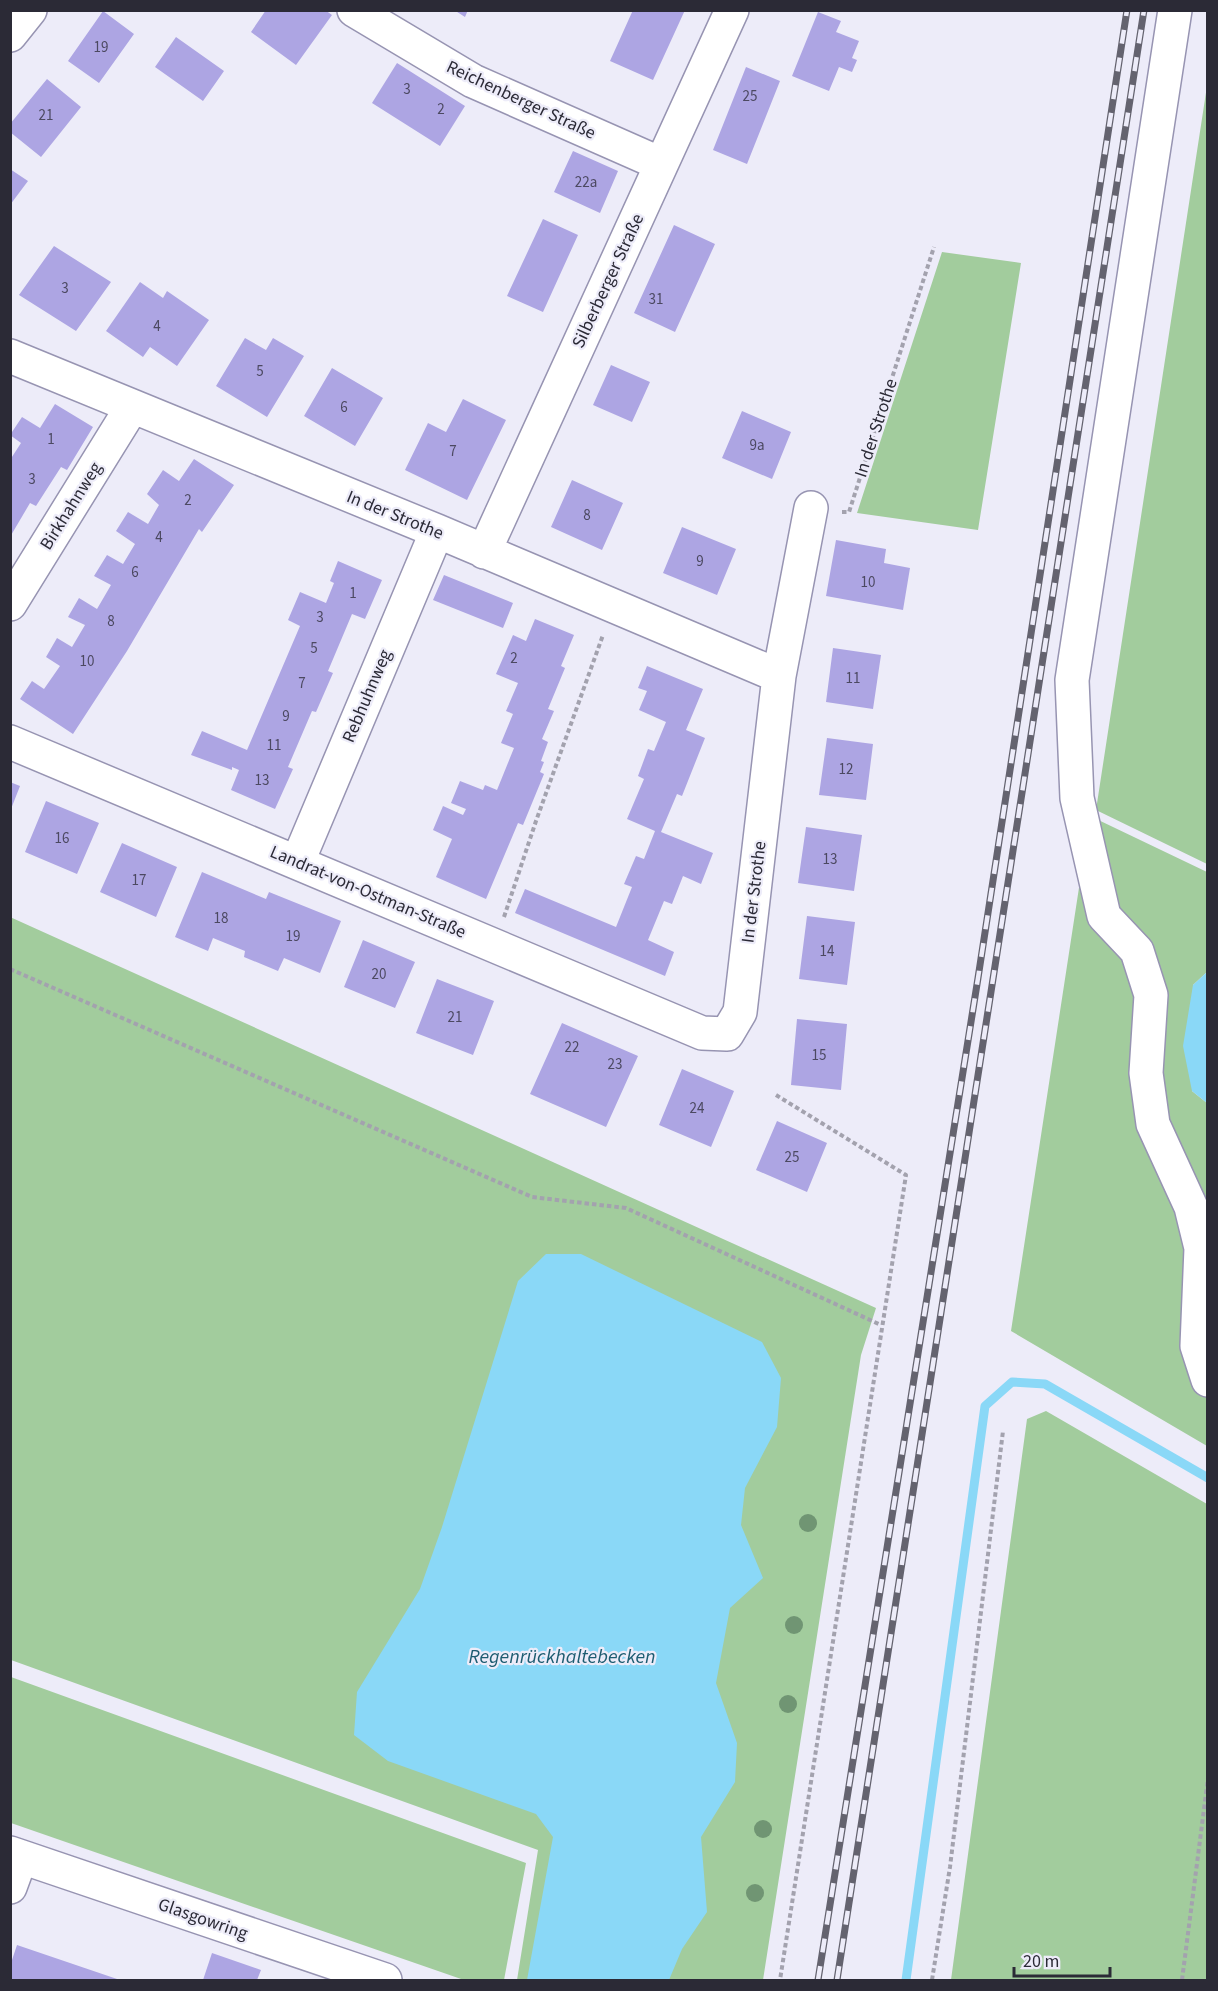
<svg xmlns="http://www.w3.org/2000/svg" width="1218" height="1991" font-family="'Source Sans 3',sans-serif">
<style>
.green{fill:#a2cc9d}
.water{fill:#8ad8f7}
.lines{fill:none;stroke-linecap:round;stroke-linejoin:round}
.stream{stroke:#8ad8f7;stroke-width:9}
.building{fill:#ada5e3}
.minor-casing{stroke:#9794b2;stroke-width:36}
.path{stroke:#a3a2ae;stroke-width:4;stroke-dasharray:4.5 3;stroke-linecap:butt}
.minor{stroke:#fff;stroke-width:33}
.rail-casing{stroke:#64636f;stroke-width:7}
.rail{stroke:#edecf9;stroke-width:4.5;stroke-dasharray:14;stroke-linecap:butt}
.tree{fill:#709573}
.labels{text-anchor:middle;dominant-baseline:central;stroke-width:4.5;stroke-linejoin:round;paint-order:stroke}
.number-label{font-size:15px;fill:#4c4961}
.street-label{font-size:18px;fill:#2b2a36;stroke:#edecf9}
.water-label{font-size:20px;font-style:italic;fill:#1d5c71;stroke:#edecf9}
</style>
<rect width="100%" height="100%" fill="#edecf9"/>
<path class="green" d="M1207,86V864L1096,810Z
M942,252L1021,263L978,530L857,513Z
M1090,816L1207,872V972L1193,985L1192,1091L1207,1103V1446L1011,1331Z
M10,917L876,1308L861,1355L763,1980H517L538,1850L11,1660Z
M1046,1411L1207,1504V1980H951L1027,1419Z
M11,1677L526,1863L504,1980H464L11,1823Z"/>
<path class="water" d="M1207,972V1103L1192,1091L1183,1046L1193,985Z
M546,1254H581L762,1342L781,1378L777,1427L745,1488L741,1525L763,1578L730,1608L716,1683L737,1743L735,1782L701,1837L707,1912L682,1949L669,1980H527L553,1837L536,1814L388,1761L354,1735L357,1692L420,1589L442,1527L518,1281Z"/>
<g class="lines">
<path class="stream" d="M906,1980L985,1406L1012,1382L1045,1384L1208,1478"/>
</g>
<path class="building" d="M266,10H325L332,15L296,65L251,32Z
M454,10H468L465,17Z
M633,10H685L653,80L610,61Z
M103,11L134,34L99,83L68,61Z
M818,12L841,21L836,32L859,41L852,58L857,60L852,72L839,67L829,91L792,76Z
M176,37L224,71L203,101L155,67Z
M397,63L465,106L440,146L372,103Z
M746,67L780,81L747,164L713,150Z
M47,79L81,107L41,157L10,132V124Z
M573,151L618,171L600,213L554,192Z
M10,169L28,181L10,205Z
M543,219L578,235L543,312L507,296Z
M674,225L715,244L675,332L634,313Z
M54,246L111,282L76,331L19,295Z
M140,282L163,298L167,291L209,320L177,366L150,347L143,357L106,331Z
M245,338L266,350L273,338L304,356L267,417L216,386Z
M611,365L650,382L632,422L593,405Z
M332,368L383,398L355,446L304,416Z
M463,399L506,420L467,500L405,470L428,423L446,432Z
M55,404L93,427L67,470L61,467L36,506L30,503L10,537V460L21,443L10,435L22,417L40,428Z
M742,411L791,432L772,479L722,458Z
M194,459L234,485L202,532L199,529L127,651L73,734L20,699L32,681L44,689L60,666L46,657L57,638L72,647L85,625L68,617L79,598L97,609L111,585L94,576L107,555L123,564L135,544L116,531L128,512L148,524L159,505L147,494L163,470L179,481Z
M572,480L623,503L602,550L551,527Z
M682,527L736,549L717,595L663,573Z
M836,540L886,549L884,563L910,568L903,610L826,596Z
M338,561L382,580L365,619L352,614L328,671L333,673L316,712L312,711L288,767L293,769L275,809L231,790L239,770L232,767V770L191,755L202,731L247,750L300,626L288,620L300,592L326,603L334,583L330,581Z
M444,575L513,603L503,628L433,600Z
M535,619L574,635L561,666L565,668L548,709L554,711L542,739L548,742L541,761L544,762L540,772L544,774L523,825L518,823L486,899L436,877L452,839L433,830L443,806L463,815L466,809L451,803L460,781L483,790L485,785L497,790L514,748L501,743L513,714L506,711L518,683L496,674L513,635L526,641Z
M833,648L881,655L873,709L826,702Z
M647,666L703,689L686,730L705,738L682,796L677,794L661,832L713,853L701,884L683,876L672,904L664,901L648,940L674,952L665,976L515,913L525,889L616,927L632,887L624,884L636,856L644,859L655,831L627,819L644,779L638,776L648,749L654,751L666,722L639,710L647,691L638,688Z
M827,738L873,744L866,800L819,795Z
M10,782L20,786L11,809H10Z
M46,801L99,823L77,874L25,852Z
M806,827L862,835L854,891L798,883Z
M122,843L177,867L156,917L100,892Z
M202,872L266,899L269,892L341,921L320,973L284,958L278,971L244,957L245,951L213,938L208,951L175,937Z
M807,916L855,922L847,985L799,979Z
M363,940L415,962L395,1008L344,987Z
M437,979L494,1001L473,1055L416,1033Z
M797,1019L847,1024L841,1090L791,1085Z
M562,1023L638,1056L606,1127L530,1094Z
M682,1069L734,1091L711,1147L659,1125Z
M777,1121L827,1143L807,1192L756,1170Z
M17,1945L120,1980H10V1966Z
M212,1953L261,1970L257,1980H203Z"/>
<g class="lines">
<defs>
<path id="minor" d="M354,10L473,81L661,164
M1175,10L1072,680L1077,798L1104,916L1137,951L1151,995L1146,1073L1153,1124L1191,1207L1201,1248L1197,1346L1208,1380
M10,35L30,10
M10,356L437,531L779,676
M484,552L732,10
M10,604L132,407
M10,742L702,1033L727,1034L740,1012L779,676L811,508
M298,861L437,531
M10,1853L385,1980
M10,1887L21,1857"/>
</defs>
<use href="#minor" class="minor-casing"/>
<path class="path" d="M842,512H849L934,247
M504,917L536,821L603,635
M10,969L532,1197L626,1208L881,1325
M776,1095L906,1175L780,1980
M932,1980L950,1867L1003,1431
M1182,1980L1208,1778"/>
<use href="#minor" class="minor"/>
<defs>
<path id="rail" d="M818,1980L978,978L1127,10
M837,1980L1144,10"/>
</defs>
<use href="#rail" class="rail-casing"/>
<use href="#rail" class="rail"/>
</g>
<g class="tree">
<circle cx="808" cy="1523" r="9"/>
<circle cx="794" cy="1625" r="9"/>
<circle cx="788" cy="1704" r="9"/>
<circle cx="763" cy="1829" r="9"/>
<circle cx="755" cy="1893" r="9"/>
</g>
<g class="labels">
<g class="number-label">
<text x="101" y="47">19</text>
<text x="407" y="89">3</text>
<text x="750" y="96">25</text>
<text x="441" y="109">2</text>
<text x="46" y="115">21</text>
<text x="586" y="182">22a</text>
<text x="65" y="288">3</text>
<text x="656" y="299">31</text>
<text x="157" y="326">4</text>
<text x="260" y="371">5</text>
<text x="344" y="407">6</text>
<text x="51" y="439">1</text>
<text x="757" y="445">9a</text>
<text x="453" y="451">7</text>
<text x="32" y="479">3</text>
<text x="188" y="500">2</text>
<text x="587" y="515">8</text>
<text x="159" y="537">4</text>
<text x="700" y="561">9</text>
<text x="135" y="572">6</text>
<text x="868" y="582">10</text>
<text x="353" y="593">1</text>
<text x="320" y="617">3</text>
<text x="111" y="621">8</text>
<text x="314" y="648">5</text>
<text x="514" y="658">2</text>
<text x="87" y="661">10</text>
<text x="853" y="678">11</text>
<text x="302" y="683">7</text>
<text x="286" y="716">9</text>
<text x="274" y="745">11</text>
<text x="846" y="769">12</text>
<text x="262" y="780">13</text>
<text x="62" y="838">16</text>
<text x="830" y="859">13</text>
<text x="139" y="880">17</text>
<text x="221" y="918">18</text>
<text x="293" y="936">19</text>
<text x="827" y="951">14</text>
<text x="379" y="974">20</text>
<text x="455" y="1017">21</text>
<text x="572" y="1047">22</text>
<text x="819" y="1055">15</text>
<text x="615" y="1064">23</text>
<text x="697" y="1108">24</text>
<text x="792" y="1157">25</text>
</g>
<g class="street-label">
<text transform="translate(521 100) rotate(25)">Reichenberger Straße</text>
<text transform="translate(608 281) rotate(-65)">Silberberger Straße</text>
<text transform="translate(876 428) rotate(-72)">In der Strothe</text>
<text transform="translate(71 506) rotate(-58)">Birkhahnweg</text>
<text transform="translate(395 515) rotate(22)">In der Strothe</text>
<text transform="translate(367 696) rotate(-67)">Rebhuhnweg</text>
<text transform="translate(368 892) rotate(23)">Landrat-von-Ostman-Straße</text>
<text transform="translate(754 892) rotate(-83)">In der Strothe</text>
<text transform="translate(203 1919) rotate(19)">Glasgowring</text>
</g>
<g class="water-label">
<text x="562" y="1657">Regenrückhaltebecken</text>
</g>
</g>
<rect width="1218" height="1991" fill="none" stroke="#2b2a36" stroke-width="24"/>
<path d="M1014 1967v9h96v-9" fill="none" stroke="#2b2a36" stroke-width="3"/>
<text x="1023" y="1967" font-size="18" fill="#2b2a36" stroke="#edecf9" stroke-width="4.5" paint-order="stroke">20 m</text>
</svg>
